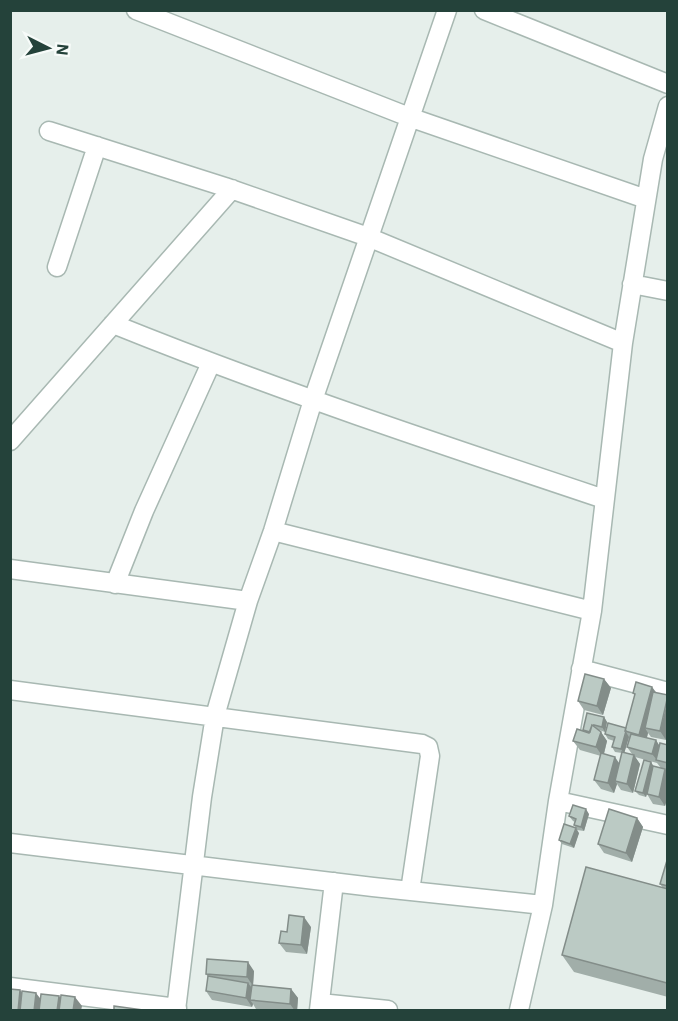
<svg xmlns="http://www.w3.org/2000/svg" width="678" height="1021" font-family="'IBM Plex Sans',sans-serif">
<style>
.lines{fill:none;stroke-linecap:round;stroke-linejoin:round}
.street-casing{stroke:#a8b8b2;stroke-width:21}
.street{stroke:#fff;stroke-width:18}
.wall{fill:#a1aea9;fill-rule:evenodd}
.shaded-wall{fill:#838d89}
.building{fill:#bbcac4;stroke:#838d89;stroke-width:1.5}
</style>
<rect width="100%" height="100%" fill="#e6efeb"/>
<g class="lines">
<defs>
<path id="street" d="M136,10L409,117L646,199
M484,10L668,84
M49,131L225,187L368,237L623,343
M57,267L97,146
M632,284L668,291
M113,324C274,389 439,444 604,499
M10,441L232,189
M273,531L592,611
M10,569L248,601
M115,584L144,511L211,363
M581,669L668,692
M10,690L422,744L428,747L430,756L410,891
M558,801L668,825
M10,843L373,887L543,905
M10,987L177,1008
M320,1003L388,1010
M176,1010L202,797L215,716L248,601L273,531L313,400L447,10
M319,1010L334,882
M519,1010L543,905L558,801L592,611L623,343L653,159L668,106"/>
</defs>
<use href="#street" class="street-casing"/>
<use href="#street" class="street"/>
</g>
<path class="wall" d="M604,679L611,688L603,715L584,710L578,701Z
M652,687L656,692L666,740L651,737L648,733L647,738L656,740L659,746L668,745V771L666,770L668,772V796L665,806L653,804L647,794L646,797L639,795L635,791L651,762L653,766L661,768L657,763L635,757L640,764L633,793L621,790L617,784L614,793L601,789L594,780L601,756L580,750L573,741L583,731L604,717L607,722L605,732L599,730L607,741L604,754L619,763L622,753L615,752L612,747L614,741L608,739L605,734L626,728L635,695L633,693ZM629,737L627,747L632,754L624,753Z
M589,814L584,831L577,830L574,825L575,822L573,821L569,816Z
M637,818L643,827L632,862L604,853L598,844Z
M579,833L574,848L562,844L559,840Z
M668,857V997L574,972L562,955L663,888L660,884Z
M311,927L307,954L286,952L279,943L287,932Z
M254,971L253,985L291,989L298,998L297,1011H271L256,1009L253,1004L252,1007L212,1000L206,991L208,977L206,974Z"/>
<path class="shaded-wall" d="M604,679L611,688L603,715L597,706Z
M652,687L658,696L645,728L648,733L645,744L639,735Z
M668,698V734L666,740L660,731Z
M604,717L607,722L605,732L602,727Z
M601,732L607,741L603,757L596,747Z
M626,732L629,737L624,754L621,749Z
M656,740L662,750L657,760L652,754Z
M634,755L640,764L633,793L627,784Z
M615,757L621,766L615,781L617,784L614,793L608,783Z
M651,762L654,767L646,797L643,793Z
M665,769L668,772V796L665,806L659,797Z
M586,809L589,814L584,831L581,827Z
M637,818L643,827L632,862L626,853Z
M576,828L579,833L574,848L570,844Z
M304,917L311,927L307,954L301,945Z
M248,962L254,971L253,986L247,977Z
M248,983L255,992L250,1000L253,1004L252,1007L246,998Z
M291,989L298,998L297,1011H295L290,1004Z
M20,990L27,999L25,1011H18Z
M36,993L43,1002L42,1011H34Z
M59,996L65,1005V1011H57Z
M75,997L82,1006L81,1011H73Z"/>
<path class="building" d="M585,674L604,679L597,706L578,701Z
M636,682L652,687L639,735L625,731L635,694L633,693Z
M653,692L668,695L660,731L645,728Z
M587,713L604,717L602,727L594,725V726L592,725L590,732L583,730Z
M608,723L626,728L625,731H626L621,749L612,747L615,737L605,734Z
M592,725L601,732L596,747L573,741L577,729L589,733Z
M631,734L656,740L652,754L627,747Z
M660,743L668,745V763L656,760Z
M622,752L634,755L627,784L615,781Z
M601,753L615,757L608,783L594,780Z
M644,760L651,762L643,793L635,791Z
M653,766L665,769L659,797L647,794Z
M573,805L586,809L581,827L574,825L576,819L569,816Z
M609,809L637,818L626,853L598,844Z
M564,824L576,828L570,844L559,840Z
M668,857V886L660,884Z
M586,867L668,889L667,983L562,955Z
M289,915L304,917L301,945L279,943L281,931L287,932Z
M207,959L248,962L247,977L206,974Z
M208,976L248,983L246,998L206,991Z
M252,985L291,989L290,1004L250,1000Z
M10,989L20,990L18,1011H10Z
M22,991L36,993L34,1011H20Z
M41,994L59,996L57,1011H39Z
M61,995L75,997L73,1011H59Z
M114,1006L143,1010L114,1011Z"/>
<rect width="678" height="1021" fill="none" stroke="#24423a" stroke-width="24"/>
<g transform="translate(48 48) rotate(96)" stroke="#f7fbf9" stroke-width="4.5" paint-order="stroke">
<path d="M0-4.5L10 22L0 15L-10 22Z" fill="#24423a"/>
<text y="-9" font-size="16" font-weight="bold" text-anchor="middle" fill="#24423a">N</text>
</g>
</svg>
